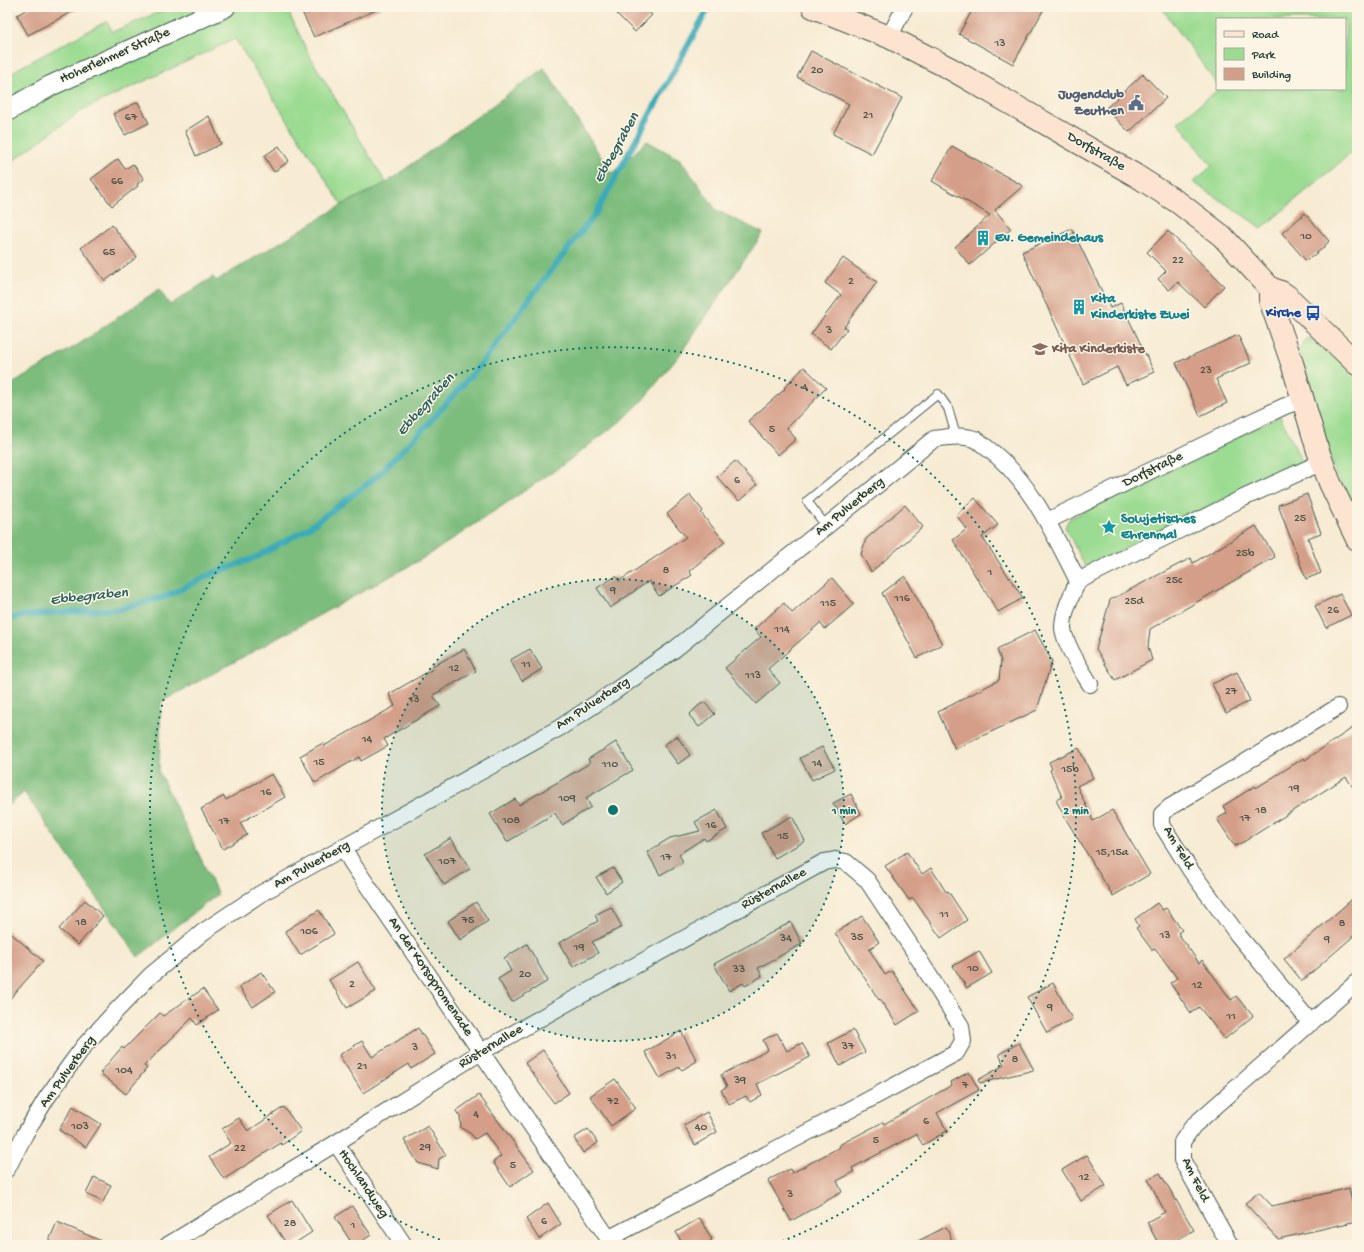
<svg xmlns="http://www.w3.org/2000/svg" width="1364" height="1252" font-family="'Gochi Hand',sans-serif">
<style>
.green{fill:#9bdc92;stroke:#5d8c63}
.forest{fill:#7cbc7c;stroke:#4e7c58}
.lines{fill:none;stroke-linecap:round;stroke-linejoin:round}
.stream{stroke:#3babb8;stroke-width:6}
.building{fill:#d49e88}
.service-casing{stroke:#3f574c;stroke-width:10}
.minor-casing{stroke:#3f574c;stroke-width:18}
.tertiary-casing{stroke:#3f574c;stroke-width:22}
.secondary-casing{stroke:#3f574c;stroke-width:24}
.service{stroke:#fff;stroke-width:8}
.minor{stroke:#fff;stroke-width:16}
.tertiary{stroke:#fff;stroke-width:20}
.secondary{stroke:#fde4d1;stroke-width:22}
.ring{fill:none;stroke:#0f766e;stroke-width:2;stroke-dasharray:2 4}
.labels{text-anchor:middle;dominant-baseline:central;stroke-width:3;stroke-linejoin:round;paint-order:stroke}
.number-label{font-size:12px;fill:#4c5549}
.street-label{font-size:14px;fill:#1f3d34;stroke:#fcf5e5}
.service-label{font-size:14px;font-weight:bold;fill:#4e5e75;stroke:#fcf5e5;text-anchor:end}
.culture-label{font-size:14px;font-weight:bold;fill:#0d838f;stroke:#fcf5e5;text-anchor:start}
.transit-label{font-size:14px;font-weight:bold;fill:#164399;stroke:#fcf5e5;text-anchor:end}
.education-label{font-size:14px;font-weight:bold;fill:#785e54;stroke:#fcf5e5;text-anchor:start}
.water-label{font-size:15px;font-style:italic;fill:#275e5c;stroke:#fcf5e5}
.centre{fill:#0f766e;stroke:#fcf5e5;stroke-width:2}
.ring-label{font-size:12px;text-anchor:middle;font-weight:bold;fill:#0f766e;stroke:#fcf5e5;stroke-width:3;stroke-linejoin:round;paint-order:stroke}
</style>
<rect width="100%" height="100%" fill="#fcf5e5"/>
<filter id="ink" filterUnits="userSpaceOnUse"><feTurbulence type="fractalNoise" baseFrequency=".025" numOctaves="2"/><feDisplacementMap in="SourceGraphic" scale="8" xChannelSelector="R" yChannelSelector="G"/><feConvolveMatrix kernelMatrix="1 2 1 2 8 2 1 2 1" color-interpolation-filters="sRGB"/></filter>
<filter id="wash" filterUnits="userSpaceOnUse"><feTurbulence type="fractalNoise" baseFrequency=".012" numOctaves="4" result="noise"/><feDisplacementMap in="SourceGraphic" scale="16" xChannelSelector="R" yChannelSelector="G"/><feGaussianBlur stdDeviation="0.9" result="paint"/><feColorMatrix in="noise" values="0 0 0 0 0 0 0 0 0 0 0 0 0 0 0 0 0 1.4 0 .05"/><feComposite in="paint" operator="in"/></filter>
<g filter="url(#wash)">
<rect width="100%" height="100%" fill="#f7ebd3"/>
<path class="green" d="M171,7H286L309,55L386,183L342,205L235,39L82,110L7,165V78L17,69L107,21L112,32Z
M840,7H858L866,16Z
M1161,7H1357V159L1351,153L1262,228L1193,182L1212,166L1178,122L1219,89H1345V19H1217V84Z
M1307,338L1324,342L1357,374V510L1335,473L1298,350Z
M1280,416L1302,462L1086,568L1065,527L1069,519Z"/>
<path class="forest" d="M544,68L612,174L647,141L681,160L716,210L763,233L678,357L642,401L626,417L563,465L429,555L161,702L159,772L218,894L138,957L24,792L7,807V387L79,344L159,289L170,305L213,277L216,281L342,205L386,183Z"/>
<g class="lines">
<path class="stream" d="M7,619L20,616L69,612L120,609L167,596L209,575L257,557L310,527L375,478L429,423L482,363L530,298L596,213L709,7"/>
</g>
<g id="blocks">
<path class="building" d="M31,7H81L28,35L17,15Z
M312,7H383L314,37L302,12Z
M610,7H644L652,15L635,32Z
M974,7H1045L1013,64L959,34Z
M811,51L902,98L872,154L833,134L849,104L797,77Z
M1143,74L1166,98L1129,132L1106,108Z
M138,102L149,123L125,135L113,114Z
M209,116L221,144L196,156L185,131Z
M279,146L289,161L274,172L264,156Z
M952,146L1023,186L995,210L1011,229L970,265L955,247L990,215L932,181Z
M118,159L125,169L133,164L144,179L137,184L138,186L112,206L91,179Z
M1305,213L1329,241L1322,249L1306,261L1282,233Z
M112,225L137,257L105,281L81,248Z
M1072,229L1110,308L1121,303L1154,372L1126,385L1117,367L1083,384L1022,252Z
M1168,231L1224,286L1204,307L1178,282L1169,290L1158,279L1166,271L1147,252Z
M843,258L877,282L844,327L847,329L831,349L811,334L841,295L825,283Z
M1238,335L1251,363L1216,379L1227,403L1200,416L1176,363Z
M804,367L826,388L787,428L796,439L778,455L748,421L785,389L784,388Z
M735,461L757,485L739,501L717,477Z
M1307,494L1321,533L1308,538L1321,573L1306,579L1278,505Z
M690,495L703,511L701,513L725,542L689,571L692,575L659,596L649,581L610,608L597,588L616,576L619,581L686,537L667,514Z
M975,498L998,525L982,537L1023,598L998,612L953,540L967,529L956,515Z
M905,505L923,527L871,572L861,554L866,539Z
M1256,526L1275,557L1150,629L1148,647L1152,660L1115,680L1096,649L1110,600L1191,558L1193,563Z
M905,576L942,644L917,658L882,593Z
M832,578L854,604L825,629L820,623L768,669L780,683L756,704L725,668L761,637L754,629L784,603L792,613Z
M1340,594L1351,615L1326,628L1315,606Z
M1035,630L1052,661L1037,710L955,749L938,712L999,680L1001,661L997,649Z
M464,649L476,671L433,695L440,706L384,739L388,746L361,761L359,757L315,783L300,756L323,743L324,746L395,706L389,694L433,669L432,667Z
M530,649L542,669L522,681L510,660Z
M1237,672L1250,701L1226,713L1212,684Z
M704,702L715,714L699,727L689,715L697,707Z
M1357,725V793L1346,777L1245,841L1235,846L1217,819L1227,813L1223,806L1255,786L1256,788L1304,758L1305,760Z
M677,736L690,755L678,764L664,745Z
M616,742L633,770L586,798L591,807L562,825L555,813L507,842L490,814L515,799L519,805L590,763L588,759Z
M822,747L835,769L812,780L800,758Z
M1079,748L1093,778L1077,786L1093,821L1112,810L1150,874L1113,896L1064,816L1056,800L1062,797L1050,770L1052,769L1049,762Z
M272,774L285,797L240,823L247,835L223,849L201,809L224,796L226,800Z
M851,794L861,814L845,824L833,803Z
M717,810L727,829L706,841L704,838L679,854L683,862L660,875L647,852L670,838L700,831L695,822Z
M792,816L805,841L775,858L761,833Z
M451,838L470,869L444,885L425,854Z
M907,852L922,874L931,868L946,892L948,891L967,920L941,938L913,898L909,900L885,866Z
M613,868L622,882L606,893L596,877Z
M1357,895V933L1302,981L1284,959Z
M85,900L103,916L78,945L59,929Z
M476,902L488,921L460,940L448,921Z
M1157,903L1162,910L1166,908L1182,930L1178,933L1199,963L1202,960L1231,1000L1236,996L1253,1016L1225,1039L1199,1007L1191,1013L1170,983L1177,978L1155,948L1152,950L1136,928L1139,926L1135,919Z
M611,907L622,927L592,942L598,953L573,967L559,943L598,921L595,915Z
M319,910L334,934L300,955L285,931Z
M862,916L879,942L869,949L885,975L892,971L919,1011L897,1025L880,999L879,1000L835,933Z
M791,922L802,944L758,968L762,976L745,986L743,983L729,991L714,964Z
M7,930L43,961L7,1002Z
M527,944L548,981L512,1002L498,979L511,971L504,958Z
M979,951L992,973L967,988L953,966Z
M358,962L376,991L347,1008L329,980Z
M261,972L275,992L253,1007L239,987Z
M1053,983L1072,1019L1047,1033L1027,997Z
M203,989L218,1010L197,1025L192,1018L144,1066L147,1068L126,1094L100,1073L122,1047L124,1049L160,1013L163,1016Z
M418,1028L435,1054L411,1069L409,1064L363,1093L339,1055L362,1041L372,1057Z
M853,1030L865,1052L840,1066L828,1043Z
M681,1031L697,1061L682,1070L679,1067L660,1078L645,1052Z
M777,1033L787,1051L802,1043L810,1057L757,1084L762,1095L750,1102L746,1096L729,1104L721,1090L727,1087L721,1075L768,1050L763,1040Z
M1019,1043L1034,1070L980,1083L978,1080L1004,1065L999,1054Z
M543,1050L559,1074L557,1075L569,1093L554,1103L525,1063Z
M969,1072L979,1090L937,1113L947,1131L923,1145L916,1134L852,1168L854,1172L837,1181L842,1192L791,1221L768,1180L790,1169L792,1173L840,1147L839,1145L883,1122L884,1124L952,1085L951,1082Z
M615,1079L636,1108L611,1126L590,1096Z
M479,1095L534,1170L510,1187L493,1162L501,1156L485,1133L475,1139L471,1134L461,1128L460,1117L456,1111Z
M73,1106L101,1124L86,1147L59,1130Z
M284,1107L301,1131L282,1145L281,1143L224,1179L209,1157L231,1143L222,1129L239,1118L248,1131Z
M707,1112L717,1132L695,1145L684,1125Z
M428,1126L446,1155L439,1159L438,1169L418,1163L404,1140Z
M588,1129L598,1143L583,1153L574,1138Z
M1087,1155L1106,1186L1081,1201L1062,1170Z
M1160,1173L1194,1230L1168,1245H1159L1147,1222L1165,1212L1148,1179Z
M94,1177L111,1185L103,1202L86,1194Z
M1349,1188L1357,1221L1278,1239L1245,1203L1259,1192L1272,1206Z
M292,1200L312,1232L292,1245H287L268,1215Z
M548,1203L561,1224L539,1239L526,1219Z
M352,1206L371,1235L356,1245H353L335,1217Z
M700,1218L712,1240L704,1245H683L676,1232Z
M57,1222L111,1245H47Z
M946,1227L954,1245H910Z"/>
</g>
</g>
<g filter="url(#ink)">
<use href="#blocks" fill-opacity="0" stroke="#3f574c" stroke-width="1"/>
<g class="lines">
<defs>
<path id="service" d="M826,526L807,501L938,394L948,408L956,436"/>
<path id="minor" d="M889,37L905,7
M1047,521L1253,421L1285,406L1303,400
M1078,581L1239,500L1322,462
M343,847L352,863L613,1245
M1311,1023L1238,935L1191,871L1162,825V814L1170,807L1338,707
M336,1143L404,1245
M7,1169L25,1134L46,1099L70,1065L84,1046L113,1014L150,976L203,932L260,894L561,727L612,693L675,649L934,439C948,437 963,434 977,440C980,442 983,445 987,448C1029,478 1055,536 1078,581C1071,596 1063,612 1063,628C1064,643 1082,671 1090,684
M168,1245L336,1143L481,1052L567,1003L824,862L835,860L846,862L867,880L910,945L961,1026L963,1041L956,1053L610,1238
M1230,1245L1182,1160V1142L1193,1126L1357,982"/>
<path id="tertiary" d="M7,111L50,86L225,7"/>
<path id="secondary" d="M813,7L889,37L951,69L1135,175L1179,203L1222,236L1270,288L1281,292L1287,296L1357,364
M1270,288V300L1292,363L1318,451L1330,483L1357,539"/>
</defs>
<use href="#service" class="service-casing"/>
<use href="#minor" class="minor-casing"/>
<use href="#tertiary" class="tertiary-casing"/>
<use href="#secondary" class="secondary-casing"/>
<use href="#service" class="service"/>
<use href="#minor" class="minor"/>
<use href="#tertiary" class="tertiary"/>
<use href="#secondary" class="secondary"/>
</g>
</g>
<circle cx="613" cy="810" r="231" fill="#0f766e" fill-opacity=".12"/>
<g class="ring">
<circle cx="613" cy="810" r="231"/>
<path d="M451 1244A463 463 0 1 1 775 1244"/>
</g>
<defs>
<symbol id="civic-bare" viewBox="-9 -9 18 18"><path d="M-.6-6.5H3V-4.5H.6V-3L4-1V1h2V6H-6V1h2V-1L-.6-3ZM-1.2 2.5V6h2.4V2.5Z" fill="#5c6f8a" stroke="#fcf5e5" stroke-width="2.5" paint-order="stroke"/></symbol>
<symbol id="building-bare" viewBox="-9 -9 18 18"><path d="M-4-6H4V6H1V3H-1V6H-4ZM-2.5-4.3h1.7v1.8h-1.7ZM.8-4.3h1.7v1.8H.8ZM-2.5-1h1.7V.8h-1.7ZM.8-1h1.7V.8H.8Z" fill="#0f9aa8" stroke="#fcf5e5" stroke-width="2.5" paint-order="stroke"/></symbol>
<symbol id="bus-bare" viewBox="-9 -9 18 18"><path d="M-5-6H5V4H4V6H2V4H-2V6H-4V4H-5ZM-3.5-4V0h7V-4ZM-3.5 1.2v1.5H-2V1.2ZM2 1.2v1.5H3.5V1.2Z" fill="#1a4fb4" stroke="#fcf5e5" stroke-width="2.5" paint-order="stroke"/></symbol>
<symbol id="school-bare" viewBox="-9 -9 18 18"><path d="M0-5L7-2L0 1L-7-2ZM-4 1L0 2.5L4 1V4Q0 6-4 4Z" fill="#8d6e63" stroke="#fcf5e5" stroke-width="2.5" paint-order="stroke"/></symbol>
<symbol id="sight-bare" viewBox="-9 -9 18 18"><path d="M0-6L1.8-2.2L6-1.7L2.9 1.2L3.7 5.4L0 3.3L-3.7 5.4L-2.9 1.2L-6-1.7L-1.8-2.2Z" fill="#0f9aa8" stroke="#fcf5e5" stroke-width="2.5" paint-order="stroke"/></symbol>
</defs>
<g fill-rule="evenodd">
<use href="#civic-bare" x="1125" y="92" width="22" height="22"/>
<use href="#building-bare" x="972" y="227" width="22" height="22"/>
<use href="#building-bare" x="1068" y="296" width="22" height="22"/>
<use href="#bus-bare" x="1302" y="302" width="22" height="22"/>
<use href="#school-bare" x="1029" y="338" width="22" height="22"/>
<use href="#sight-bare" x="1098" y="516" width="22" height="22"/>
</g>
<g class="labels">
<g class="number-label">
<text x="1000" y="44">13</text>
<text x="817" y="71">20</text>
<text x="868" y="116">21</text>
<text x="131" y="118">67</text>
<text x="117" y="182">66</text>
<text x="1306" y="237">10</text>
<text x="109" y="253">65</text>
<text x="1178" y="261">22</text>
<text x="851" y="282">2</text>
<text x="829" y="331">3</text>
<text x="1206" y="371">23</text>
<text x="805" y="388">4</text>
<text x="772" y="430">5</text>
<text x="737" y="481">6</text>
<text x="1300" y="519">25</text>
<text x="1245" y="554">25b</text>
<text x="666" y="571">8</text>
<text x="990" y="573">1</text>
<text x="1174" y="581">25c</text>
<text x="613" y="591">9</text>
<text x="902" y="599">116</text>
<text x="1134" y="602">25d</text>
<text x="828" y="604">115</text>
<text x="1333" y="611">26</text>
<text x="782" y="630">114</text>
<text x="526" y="665">11</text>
<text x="454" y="669">12</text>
<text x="753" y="676">113</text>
<text x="1231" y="692">27</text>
<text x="414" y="700">13</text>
<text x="367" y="740">14</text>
<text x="319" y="763">15</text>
<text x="817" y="764">14</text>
<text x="610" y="765">110</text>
<text x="1070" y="770">15b</text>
<text x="1294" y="789">19</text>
<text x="266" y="793">16</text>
<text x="567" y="799">109</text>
<text x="1261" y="811">18</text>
<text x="1245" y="819">17</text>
<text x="511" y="821">108</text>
<text x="224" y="822">17</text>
<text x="711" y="826">16</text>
<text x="783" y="837">15</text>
<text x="1112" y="853">15,15a</text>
<text x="666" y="858">17</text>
<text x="447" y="862">107</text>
<text x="944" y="915">11</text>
<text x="468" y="921">75</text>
<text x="81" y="923">18</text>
<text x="1342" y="924">8</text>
<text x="309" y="932">106</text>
<text x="1165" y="936">13</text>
<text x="857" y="938">35</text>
<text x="786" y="939">34</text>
<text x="1327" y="940">9</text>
<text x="579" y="948">19</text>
<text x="973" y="969">10</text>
<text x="739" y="970">33</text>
<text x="525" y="975">20</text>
<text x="352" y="985">2</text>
<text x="1197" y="986">12</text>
<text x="1050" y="1008">9</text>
<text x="1231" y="1017">11</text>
<text x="848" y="1047">37</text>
<text x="415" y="1048">3</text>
<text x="671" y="1057">31</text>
<text x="1015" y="1060">8</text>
<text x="362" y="1067">21</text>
<text x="124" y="1071">104</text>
<text x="740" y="1081">39</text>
<text x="965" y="1086">7</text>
<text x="613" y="1102">72</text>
<text x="476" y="1115">4</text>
<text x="926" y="1122">6</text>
<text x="80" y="1127">103</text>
<text x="701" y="1128">40</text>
<text x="876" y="1141">5</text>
<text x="425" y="1148">29</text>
<text x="240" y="1149">22</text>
<text x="513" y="1166">5</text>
<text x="1084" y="1178">12</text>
<text x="790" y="1195">3</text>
<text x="544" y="1222">6</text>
<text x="290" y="1224">28</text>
<text x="353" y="1226">1</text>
</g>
<g class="street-label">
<text transform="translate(115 56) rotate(-24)">Hoherlehmer Straße</text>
<text transform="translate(1096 152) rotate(30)">Dorfstraße</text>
<text transform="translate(1153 470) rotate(-26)">Dorfstraße</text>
<text transform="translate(850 507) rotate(-39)">Am Pulverberg</text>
<text transform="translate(593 704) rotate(-33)">Am Pulverberg</text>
<text transform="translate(1178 848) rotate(59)">Am Feld</text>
<text transform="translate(312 865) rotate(-29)">Am Pulverberg</text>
<text transform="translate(774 889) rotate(-29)">Rüsternallee</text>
<text transform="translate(430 977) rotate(56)">An der Korsopromenade</text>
<text transform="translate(491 1047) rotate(-31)">Rüsternallee</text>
<text transform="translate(68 1072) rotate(-54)">Am Pulverberg</text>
<text transform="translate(1195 1180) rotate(64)">Am Feld</text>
<text transform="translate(363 1184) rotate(56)">Hochlandweg</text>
</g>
<g class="service-label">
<text x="1124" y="95">Jugendclub<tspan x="1124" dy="16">Zeuthen</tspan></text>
</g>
<g class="culture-label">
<text x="995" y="238">Ev. Gemeindehaus</text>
<text x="1091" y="299">Kita<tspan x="1091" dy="16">Kinderkiste Zwei</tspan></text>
<text x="1121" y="519">Sowjetisches<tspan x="1121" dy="16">Ehrenmal</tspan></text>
</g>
<g class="transit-label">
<text x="1301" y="313">Kirche</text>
</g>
<g class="education-label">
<text x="1052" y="349">Kita Kinderkiste</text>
</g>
<g class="water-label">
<text transform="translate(617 148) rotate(-61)">Ebbegraben</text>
<text transform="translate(426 405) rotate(-48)">Ebbegraben</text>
<text transform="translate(89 597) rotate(-6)">Ebbegraben</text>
</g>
</g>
<circle cx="613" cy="810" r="6" class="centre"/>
<g class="ring-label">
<text x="844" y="814">1 min</text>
<text x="1076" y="814">2 min</text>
</g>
<rect width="1364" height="1252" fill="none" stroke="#fcf5e5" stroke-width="24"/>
<rect x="1216" y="18" width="130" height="72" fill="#fcf5e5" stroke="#a4ab9e"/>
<rect x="1224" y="31" width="20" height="6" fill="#fde4d1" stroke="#a4ab9e"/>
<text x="1252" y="38" font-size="12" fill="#1f3d34">Road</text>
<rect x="1224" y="48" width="20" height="12" fill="#9bdc92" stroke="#a4ab9e"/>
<text x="1252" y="58" font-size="12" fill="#1f3d34">Park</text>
<rect x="1224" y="68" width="20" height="12" fill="#d49e88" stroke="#a4ab9e"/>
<text x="1252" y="78" font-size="12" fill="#1f3d34">Building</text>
</svg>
